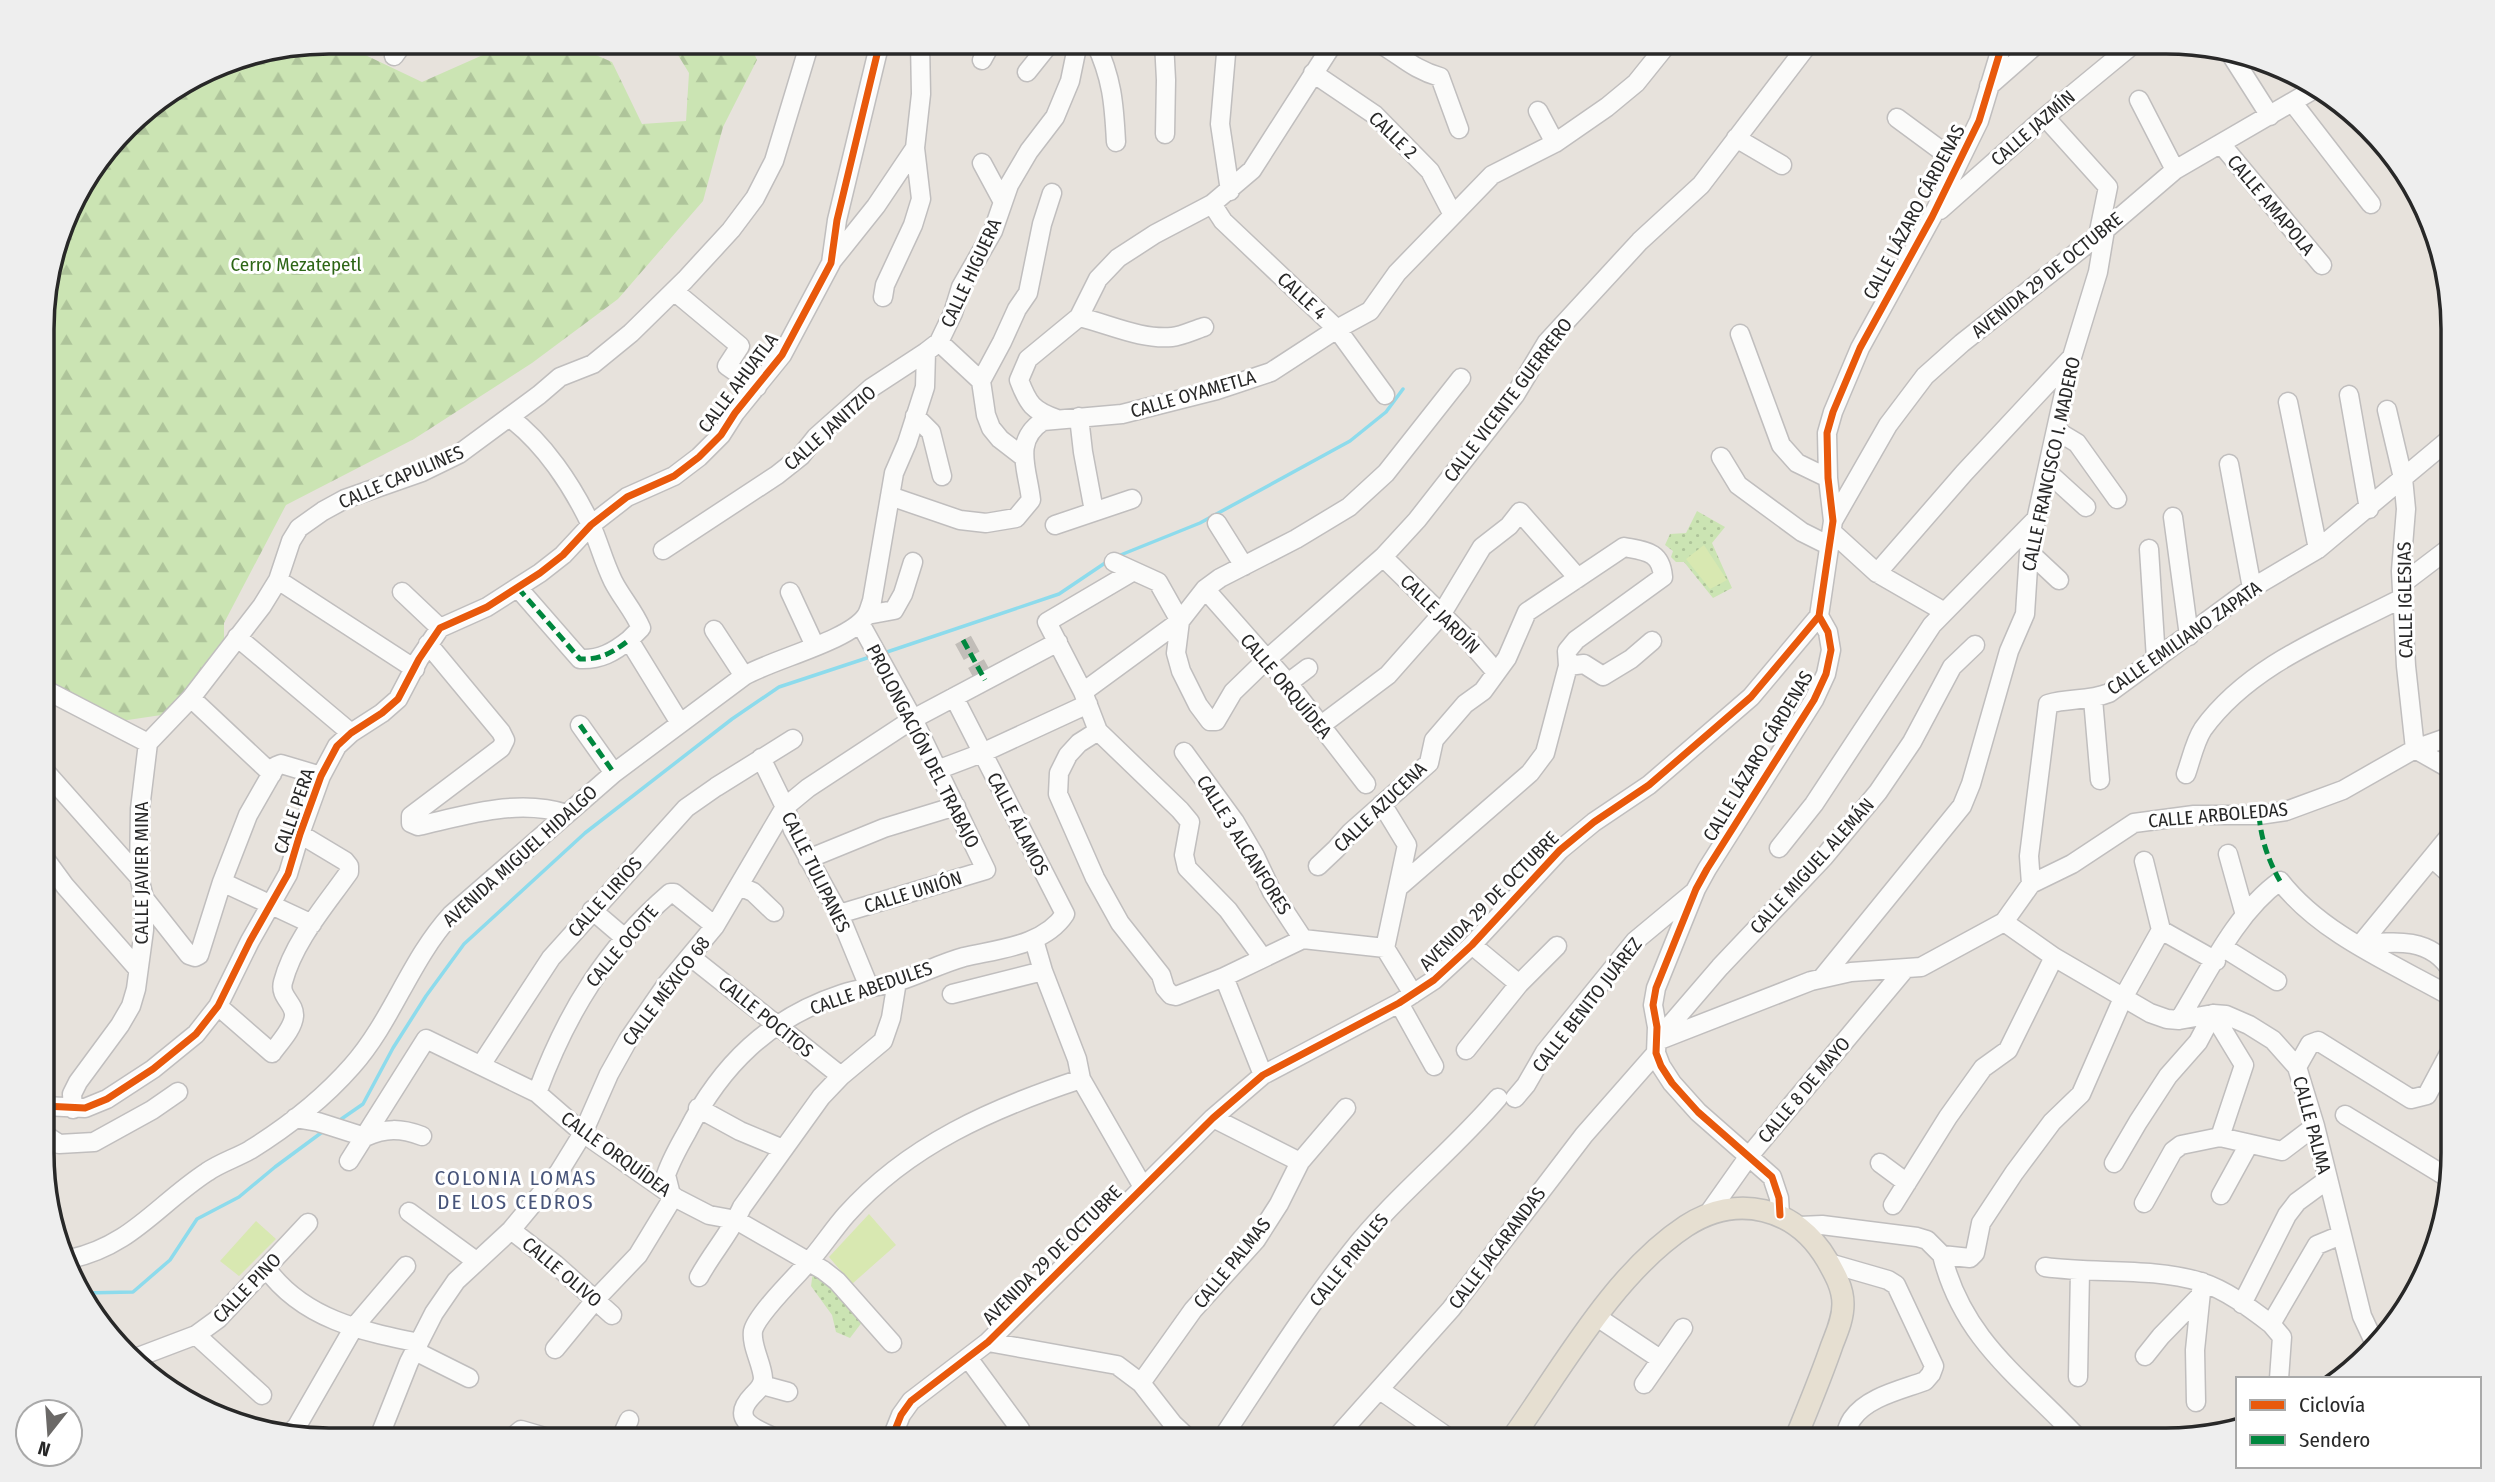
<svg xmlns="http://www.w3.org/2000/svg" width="2495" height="1482" font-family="'Fira Sans Condensed',sans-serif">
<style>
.forest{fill:url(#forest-firs)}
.park{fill:url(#park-dots)}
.pitch{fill:#d8e8b1}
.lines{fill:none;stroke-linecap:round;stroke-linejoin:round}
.stream{stroke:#8ddbec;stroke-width:3.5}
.minor-tunnel{stroke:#c1bdb8;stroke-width:18;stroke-dasharray:18 9;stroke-linecap:butt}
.minor-casing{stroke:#c0bebe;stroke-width:21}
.major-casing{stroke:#bfbdbb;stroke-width:24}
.minor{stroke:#fbfbfa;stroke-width:18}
.major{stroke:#e6dfd1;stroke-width:21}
.quiet{stroke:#00873e;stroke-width:5;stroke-dasharray:10 5;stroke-linecap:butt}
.cycleway-casing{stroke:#fff;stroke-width:11}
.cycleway{stroke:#e8590c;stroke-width:7}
.labels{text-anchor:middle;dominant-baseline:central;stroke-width:6;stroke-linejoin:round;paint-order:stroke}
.street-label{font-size:19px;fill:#282828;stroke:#fff}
.park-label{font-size:19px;fill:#2d6616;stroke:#fff}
.neighbourhood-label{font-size:21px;letter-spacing:2px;fill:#475479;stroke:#fff}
.rim{fill:none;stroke:#282828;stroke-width:3.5}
</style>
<defs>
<pattern id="forest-firs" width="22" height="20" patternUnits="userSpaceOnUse" patternTransform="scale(1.75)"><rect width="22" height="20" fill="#cbe4b3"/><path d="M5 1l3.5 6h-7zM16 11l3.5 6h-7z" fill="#aec49a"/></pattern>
<pattern id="park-dots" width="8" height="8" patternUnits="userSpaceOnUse" patternTransform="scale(1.75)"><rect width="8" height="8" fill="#cbe4b3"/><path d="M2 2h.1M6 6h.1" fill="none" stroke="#aec49a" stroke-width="1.8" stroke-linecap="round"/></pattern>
</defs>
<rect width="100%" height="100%" fill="#e7e2dc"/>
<path class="forest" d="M329,42H338L422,82L512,42H566L612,62L642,124L686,121L689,73L670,42H749L757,60L723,127L703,201L618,299L532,363L414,439L286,505L224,623V648L175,713L121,721L44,682V292L72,202L139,113L220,64Z"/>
<path class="park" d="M1697,511L1725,527L1712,543L1732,588L1713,598L1684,562H1676L1671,557L1673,551L1665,545L1670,534L1686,533Z
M813,1272L866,1317L850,1338L836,1332L832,1315L811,1286Z"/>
<path class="pitch" d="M1704,545L1727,580L1710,589L1686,559Z
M869,1214L896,1245L852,1284L829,1257Z
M256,1221L276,1239L239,1276L220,1261Z"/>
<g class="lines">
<path class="stream" d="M1118,556L1200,523L1350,441L1386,412L1403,389
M884,653L1059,594L1108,561
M337,1122L363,1104L393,1048L426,996L464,944L585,833L732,719L779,687L873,656
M83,1293L133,1292L170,1260L197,1219L239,1197L275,1167L325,1130"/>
<path class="minor-tunnel" d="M963,640L985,680"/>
<defs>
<path id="minor" d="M1095,42C1112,78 1114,103 1116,142
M1164,42L1166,80L1165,134
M1227,42L1220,124L1230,191
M1377,42C1401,55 1412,69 1440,77L1459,129
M2228,50L2270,116
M394,56L404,42
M982,60L992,42
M1027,72L1051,42
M1313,73L1375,115L1430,171L1453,215
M1989,86L2039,42
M2139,100L2175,170
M2293,103L2371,204
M1538,111L1555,143
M2045,117L2108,187L2098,236
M1897,118L1958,163
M1736,138L1782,165
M2221,144L2322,265
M982,163L1003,202
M1212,204L1223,221L1337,329L1385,395
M1940,210L2045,117L2136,42
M832,261L876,206L915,148
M674,291L740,346L727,366L757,387
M883,297L885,285L913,225L921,199L915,148L921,94L920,42
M1079,317C1109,324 1141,340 1172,337C1182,336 1194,330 1204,327
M1740,334L1781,445L1797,463L1828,478
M939,342L981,381L986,415L991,428L1000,439L1022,456
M981,381L1002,342L1017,309L1028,293L1042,224L1052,193
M2349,395L2369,509
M2288,402L2318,549
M2387,410L2403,478L2406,509L2401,571L2406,666L2415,749
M915,416L931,432L942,476
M509,417C544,443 572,485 591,525C599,543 604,563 613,581C621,597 634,611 641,628L629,640L680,723
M1079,417L1083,452L1094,511
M1057,419C1033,411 1028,404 1019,380L1028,359L1079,317L1098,279L1118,258L1155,234L1212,204L1252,170L1334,42
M2057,431L2077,443L2117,499
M1721,457L1738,485L1802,532L1830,546
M2229,464L2252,588
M2047,477H2053L2086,507
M890,496L960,520L986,523L1016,518L1031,500C1028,470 1012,441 1043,421L1122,414L1217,390L1271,372L1337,329L1370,311L1397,273L1492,175L1555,143L1607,107L1636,83L1669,42
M2173,517L2189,636
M1833,521L1888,425L1925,376L1962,343L2105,230L2175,170L2318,87
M1217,523L1244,566
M1055,525L1132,499
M1832,532L1877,573L1943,611
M2149,549L2156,659
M663,550L777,475L801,456L816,437L871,388L926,352L939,342L953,313L961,287L993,231L1009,185L1029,151L1055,117L1070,81L1076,52L1074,42
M2029,552L2059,580
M1383,557L1470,642L1496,672
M1114,562L1158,582L1180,621L1176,653L1181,671L1198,705L1210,721H1216L1233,692L1266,660L1383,557L1417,520L1515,395L1547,342L1640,241L1701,185L1810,42
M1132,572L1047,622L1083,692L1098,731L1180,810L1190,822L1184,855L1187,868L1228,910L1262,957
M1877,573L1964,473L2072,357
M278,580L415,669
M2402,584L2452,546
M518,588L580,659C600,660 614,652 629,640
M1205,589L1288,683L1366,784
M402,592L440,628
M790,592L815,646
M867,615L894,610L903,594L913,562
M714,630L744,676
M237,637L351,733
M428,644L501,732L505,740L501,748L411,816V823L418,826C467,815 518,798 567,814
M1568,666L1584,664L1603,676L1631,659L1652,641
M1288,683L1308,668
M44,689L148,743
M1083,692L1180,621L1205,589L1220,578L1296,539L1349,507L1386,473L1461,378
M191,698L272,774
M2093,699L2100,780
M580,725L614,773
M1320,726L1388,675L1441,615L1482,547L1509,526L1520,512L1578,578
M1098,731L1079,743L1068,755L1059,773L1058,794L1095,878L1120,923L1161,975L1165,988L1171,995L1176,996L1224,977L1303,939L1385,948
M148,743L191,698L262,606L278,580L291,541L299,528L323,511L345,499L422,472L459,454L539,395L560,377L593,364L631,333L685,280L731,230L755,198L774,161L810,42
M2415,749L2445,766
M1184,752L1235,822L1255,856L1272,892L1303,939
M761,758L785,807L793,830L839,914L869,987
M44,770L139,877
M937,770L982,753L1088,704
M2186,774C2191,760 2195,741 2203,729C2251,663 2333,634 2402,598
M1382,804L1407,845L1385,948L1413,994
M1779,848L1814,804L1932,625L2037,518
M2228,854L2245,915
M2432,858L2452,876
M808,859L884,828L956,806
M46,860L65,886L137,968
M1318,866L1336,849L1351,832L1429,763L1434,740L1465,704L1483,691L1507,658L1527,612L1624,547C1645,551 1661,551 1663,577L1576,640L1567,651L1568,666L1545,753L1530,773L1400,886
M222,882L312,924
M2031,884L2029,856L2048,704C2069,698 2089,701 2109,693L2252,588L2318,549L2452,437
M739,886L753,892L774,912
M144,898L189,955L195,957L199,955L222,882L248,815L276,766L281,764L321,776
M592,910L626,939
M839,914L986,870L913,719L860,623
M2004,922L2054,957L2150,1013L2167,1019L2179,1020L2213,1014L2226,1015L2249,1025L2273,1040L2297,1067L2315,1126L2362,1316L2376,1346
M2161,930L2216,961
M1034,940L1043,971L1077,1059L1081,1079L1143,1187
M1472,945L1519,984
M2360,945L2452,833
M2360,945C2395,941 2432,937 2452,972
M2224,948L2277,981
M691,957L841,1076
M1224,977L1263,1075
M1822,978L1962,806L1971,784L2009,651L2025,614L2029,552L2072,357L2098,272L2105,230
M952,994L1043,971
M1399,1003L1434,1066
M218,1006L272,1053C279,1043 293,1029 294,1016C295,1003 279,997 283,982C294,941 325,906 349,872V866L345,861L300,834
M2179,1020C2207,975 2236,912 2280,881C2322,935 2394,964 2452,997
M1659,1038L1720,967L1824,857L1878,792L1912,742L1952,667L1975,645
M1657,1041L1811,981L1851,972L1921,967L2004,922L2031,884L2072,864L2134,823L2194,815H2259L2286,811L2343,790L2415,749L2452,736
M1466,1050L1519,984L1557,946
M481,1065L551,958L686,808L716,787L793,739
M2297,1067L2310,1044L2318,1041L2411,1099L2427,1095L2452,1048
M537,1093C566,1014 606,948 670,893H674L715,926
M1515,1098L1526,1085L1545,1052L1635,941L1694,892
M44,1106L85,1108L107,1099L153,1069L196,1034L218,1006L250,941L288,874L300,834L321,776L337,746L351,733L382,713L398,699L419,659L440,628L487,607L540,573L563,555L591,525L627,497L674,476L699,457L721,435L735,413L782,355L831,263L837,220L880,42
M698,1108L740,1131L783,1149
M73,1109L72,1094L78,1082L120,1025L131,1006L136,989L144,930V898L139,877L140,809L148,743
M2345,1115L2450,1179
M295,1118L318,1122L365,1137C386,1128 400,1128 422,1136
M1213,1118L1300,1162
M44,1134L59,1144L94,1142L152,1110L178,1092
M2220,1137L2282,1151L2315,1126
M349,1161L426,1039L537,1093L583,1133L676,1198L709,1215L736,1220L823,1270L837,1281L892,1343
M1880,1163L1907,1183
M2114,1163L2138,1122L2168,1076L2198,1042L2213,1014
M2221,1195L2249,1144
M2144,1203L2173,1151L2181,1145L2220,1137L2244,1065L2213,1014
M1893,1205L1948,1117L1983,1068L2008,1050L2054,957
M409,1212L476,1261
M1708,1214L1749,1156L1905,969
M1780,1215L1779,1198L1772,1177L1698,1112L1672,1083L1661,1066L1656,1053L1657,1027L1653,1005L1656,988L1696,889L1707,869L1814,700L1826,674L1831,650L1828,632L1819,616L1833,521L1828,478L1827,433L1833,412L1860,348L1932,217L1979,121L2003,42
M1799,1226L1822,1225L1917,1237L1927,1240L1942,1255L1970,1258L1975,1253L1981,1223L2014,1173L2052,1122L2081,1094L2123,998L2161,930L2144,861
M511,1230L555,1264L612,1315
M1942,1255C1963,1341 2023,1379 2079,1439
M70,1259C131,1246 158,1204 207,1172C220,1163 236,1158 250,1150C287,1127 323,1099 352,1066C392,1021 410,960 451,915L614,773L744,676C773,659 849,641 866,616C869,612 870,606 872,601L894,473L907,443L925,387L926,352
M1829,1263L1888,1280L1896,1285L1934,1366L1931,1374L1925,1381C1901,1390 1867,1397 1852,1419C1848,1425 1846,1432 1844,1440
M2045,1267C2096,1274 2151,1267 2201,1282C2226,1290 2250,1308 2271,1324L2317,1245L2341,1235
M266,1268C303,1319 361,1331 419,1343
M699,1277C712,1253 731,1232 742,1207L821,1097L841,1076L883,1041L891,1018L897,981
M2242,1304L2287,1215L2297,1202L2327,1180
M1597,1317L1660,1359
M2271,1324L2282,1337L2279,1379
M196,1335L262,1395
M988,1342L1117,1365L1141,1383L1173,1424L1190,1440
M555,1349L596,1299L638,1255L669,1204L671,1195L666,1175C671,1160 679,1146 687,1132C721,1065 769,1018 842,994C860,988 880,987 899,981C921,974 942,963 964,957C998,949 1044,946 1065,914L954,697
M415,1351L469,1378
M2145,1356L2161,1336L2200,1296
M138,1357L196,1335L218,1319L308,1223
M968,1358L1020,1429
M2078,1377L2080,1271
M1141,1383L1193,1310L1256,1240L1279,1204L1300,1162L1346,1108
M1644,1384L1683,1328
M762,1385L788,1392
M1380,1390L1446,1436
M2196,1402L2195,1350L2202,1282
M289,1435L297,1426L354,1327L406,1266
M378,1440L409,1362L434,1313L456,1281L511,1230L559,1172L583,1133L609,1074L628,1040L666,985L715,926L785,807L808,788L913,719L1058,642
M509,1440L521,1430L555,1440
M620,1440L629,1420
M780,1440C759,1430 727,1422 753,1395C758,1390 763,1386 763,1378C762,1363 751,1346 753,1331C756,1316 794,1278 806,1265C820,1250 832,1231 846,1215C908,1145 993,1108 1081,1079
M891,1440L901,1415L911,1401L988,1342L1213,1118L1263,1075L1399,1003L1434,980L1472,945L1560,850L1594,822L1649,785L1751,697L1819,616
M1221,1440C1263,1377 1304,1311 1351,1252C1395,1196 1452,1152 1498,1098
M1334,1440L1451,1309L1584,1135L1656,1053"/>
<path id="major" d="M1511,1440C1561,1370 1613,1274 1686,1226C1737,1193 1796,1207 1827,1260C1835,1274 1843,1288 1843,1304C1843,1319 1837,1332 1832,1345C1821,1377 1808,1408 1795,1440"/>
</defs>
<use href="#minor" class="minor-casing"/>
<use href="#major" class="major-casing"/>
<use href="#minor" class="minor"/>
<use href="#major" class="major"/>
<path class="quiet" d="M518,588L580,659C600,660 614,652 629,640
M963,640L985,680
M580,725L614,773
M2259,815C2261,839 2268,860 2280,881"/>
<defs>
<path id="cycleway" d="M44,1106L85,1108L107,1099L153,1069L196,1034L218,1006L250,941L288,874L300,834L321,776L337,746L351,733L382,713L398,699L419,659L440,628L487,607L540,573L563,555L591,525L627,497L674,476L699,457L721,435L735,413L782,355L831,263L837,220L880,42
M1780,1215L1779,1198L1772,1177L1698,1112L1672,1083L1661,1066L1656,1053L1657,1027L1653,1005L1656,988L1696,889L1707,869L1814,700L1826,674L1831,650L1828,632L1819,616L1833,521L1828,478L1827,433L1833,412L1860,348L1932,217L1979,121L2003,42
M891,1440L901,1415L911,1401L988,1342L1213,1118L1263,1075L1399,1003L1434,980L1472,945L1560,850L1594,822L1649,785L1751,697L1819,616"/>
</defs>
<use href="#cycleway" class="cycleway-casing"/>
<use href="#cycleway" class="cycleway"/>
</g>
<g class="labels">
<g class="street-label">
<text transform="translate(2033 128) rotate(-41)">CALLE JAZMÍN</text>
<text transform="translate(1393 135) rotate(44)">CALLE 2</text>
<text transform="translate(2271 205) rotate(50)">CALLE AMAPOLA</text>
<text transform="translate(1914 212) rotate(-62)">CALLE LÁZARO CÁRDENAS</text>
<text transform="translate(971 273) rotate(-65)">CALLE HIGUERA</text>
<text transform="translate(2047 275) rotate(-39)">AVENIDA 29 DE OCTUBRE</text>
<text transform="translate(1302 296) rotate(43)">CALLE 4</text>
<text transform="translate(738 383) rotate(-53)">CALLE AHUATLA</text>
<text transform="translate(1193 394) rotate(-16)">CALLE OYAMETLA</text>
<text transform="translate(1508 400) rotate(-53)">CALLE VICENTE GUERRERO</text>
<text transform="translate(830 428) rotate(-42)">CALLE JANITZIO</text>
<text transform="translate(2051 464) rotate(-78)">CALLE FRANCISCO I. MADERO</text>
<text transform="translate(401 477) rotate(-23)">CALLE CAPULINES</text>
<text transform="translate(2405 600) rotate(-91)">CALLE IGLESIAS</text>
<text transform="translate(1440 614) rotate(45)">CALLE JARDÍN</text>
<text transform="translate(2184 638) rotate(-35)">CALLE EMILIANO ZAPATA</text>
<text transform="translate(1286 686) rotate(50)">CALLE ORQUÍDEA</text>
<text transform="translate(923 746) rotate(63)">PROLONGACIÓN DEL TRABAJO</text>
<text transform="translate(1758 756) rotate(-59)">CALLE LÁZARO CÁRDENAS</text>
<text transform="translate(1380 807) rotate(-44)">CALLE AZUCENA</text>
<text transform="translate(294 811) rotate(-71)">CALLE PERA</text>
<text transform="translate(2218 815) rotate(-5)">CALLE ARBOLEDAS</text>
<text transform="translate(1018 824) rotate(63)">CALLE ÁLAMOS</text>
<text transform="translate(1244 845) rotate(58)">CALLE 3 ALCANFORES</text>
<text transform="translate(520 856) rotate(-42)">AVENIDA MIGUEL HIDALGO</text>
<text transform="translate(1812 866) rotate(-48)">CALLE MIGUEL ALEMÁN</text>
<text transform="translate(816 872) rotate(64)">CALLE TULIPANES</text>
<text transform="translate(141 873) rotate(-90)">CALLE JAVIER MINA</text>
<text transform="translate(913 892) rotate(-17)">CALLE UNIÓN</text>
<text transform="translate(605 897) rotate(-48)">CALLE LIRIOS</text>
<text transform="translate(1489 901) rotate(-45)">AVENIDA 29 DE OCTUBRE</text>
<text transform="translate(622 946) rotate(-50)">CALLE OCOTE</text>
<text transform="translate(871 988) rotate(-19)">CALLE ABEDULES</text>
<text transform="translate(666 991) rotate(-53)">CALLE MÉXICO 68</text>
<text transform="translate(1587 1005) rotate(-52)">CALLE BENITO JUÁREZ</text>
<text transform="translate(766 1017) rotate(39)">CALLE POCITOS</text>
<text transform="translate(1804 1090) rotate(-50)">CALLE 8 DE MAYO</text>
<text transform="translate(2312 1125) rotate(75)">CALLE PALMA</text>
<text transform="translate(616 1154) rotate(36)">CALLE ORQUÍDEA</text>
<text transform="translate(1497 1248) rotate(-53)">CALLE JACARANDAS</text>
<text transform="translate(1052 1255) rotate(-45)">AVENIDA 29 DE OCTUBRE</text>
<text transform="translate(1349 1260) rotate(-51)">CALLE PIRULES</text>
<text transform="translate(1232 1263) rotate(-51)">CALLE PALMAS</text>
<text transform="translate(562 1272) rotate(40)">CALLE OLIVO</text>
<text transform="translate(247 1288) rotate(-46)">CALLE PINO</text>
</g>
<g class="park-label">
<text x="296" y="264">Cerro Mezatepetl</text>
</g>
<g class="neighbourhood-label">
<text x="516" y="1178">COLONIA LOMAS<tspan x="516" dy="24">DE LOS CEDROS</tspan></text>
</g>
</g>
<path d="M0 0H2495V1482H0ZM329 54H2166A275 275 0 0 1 2441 329V1153A275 275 0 0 1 2166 1428H329A275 275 0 0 1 54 1153V329A275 275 0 0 1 329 54Z" fill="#eee" fill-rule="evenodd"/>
<path class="rim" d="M329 54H2166A275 275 0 0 1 2441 329V1153A275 275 0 0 1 2166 1428H329A275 275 0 0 1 54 1153V329A275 275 0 0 1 329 54Z"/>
<rect x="2236" y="1377" width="245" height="91" fill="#ffffff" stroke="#a9a9a9" stroke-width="2"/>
<rect x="2250" y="1400" width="35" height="10" fill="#e8590c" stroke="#a9a9a9" stroke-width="2"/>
<text x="2299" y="1412" font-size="21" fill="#282828">Ciclovía</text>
<rect x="2250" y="1435" width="35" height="10" fill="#00873e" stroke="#a9a9a9" stroke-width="2"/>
<text x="2299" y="1447" font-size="21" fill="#282828">Sendero</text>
<g transform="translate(49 1433) rotate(197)"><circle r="33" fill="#ffffff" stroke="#a9a9a9" stroke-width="2"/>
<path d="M0-5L12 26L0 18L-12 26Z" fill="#6b6967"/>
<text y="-10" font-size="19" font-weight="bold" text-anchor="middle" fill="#282828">N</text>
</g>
</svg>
